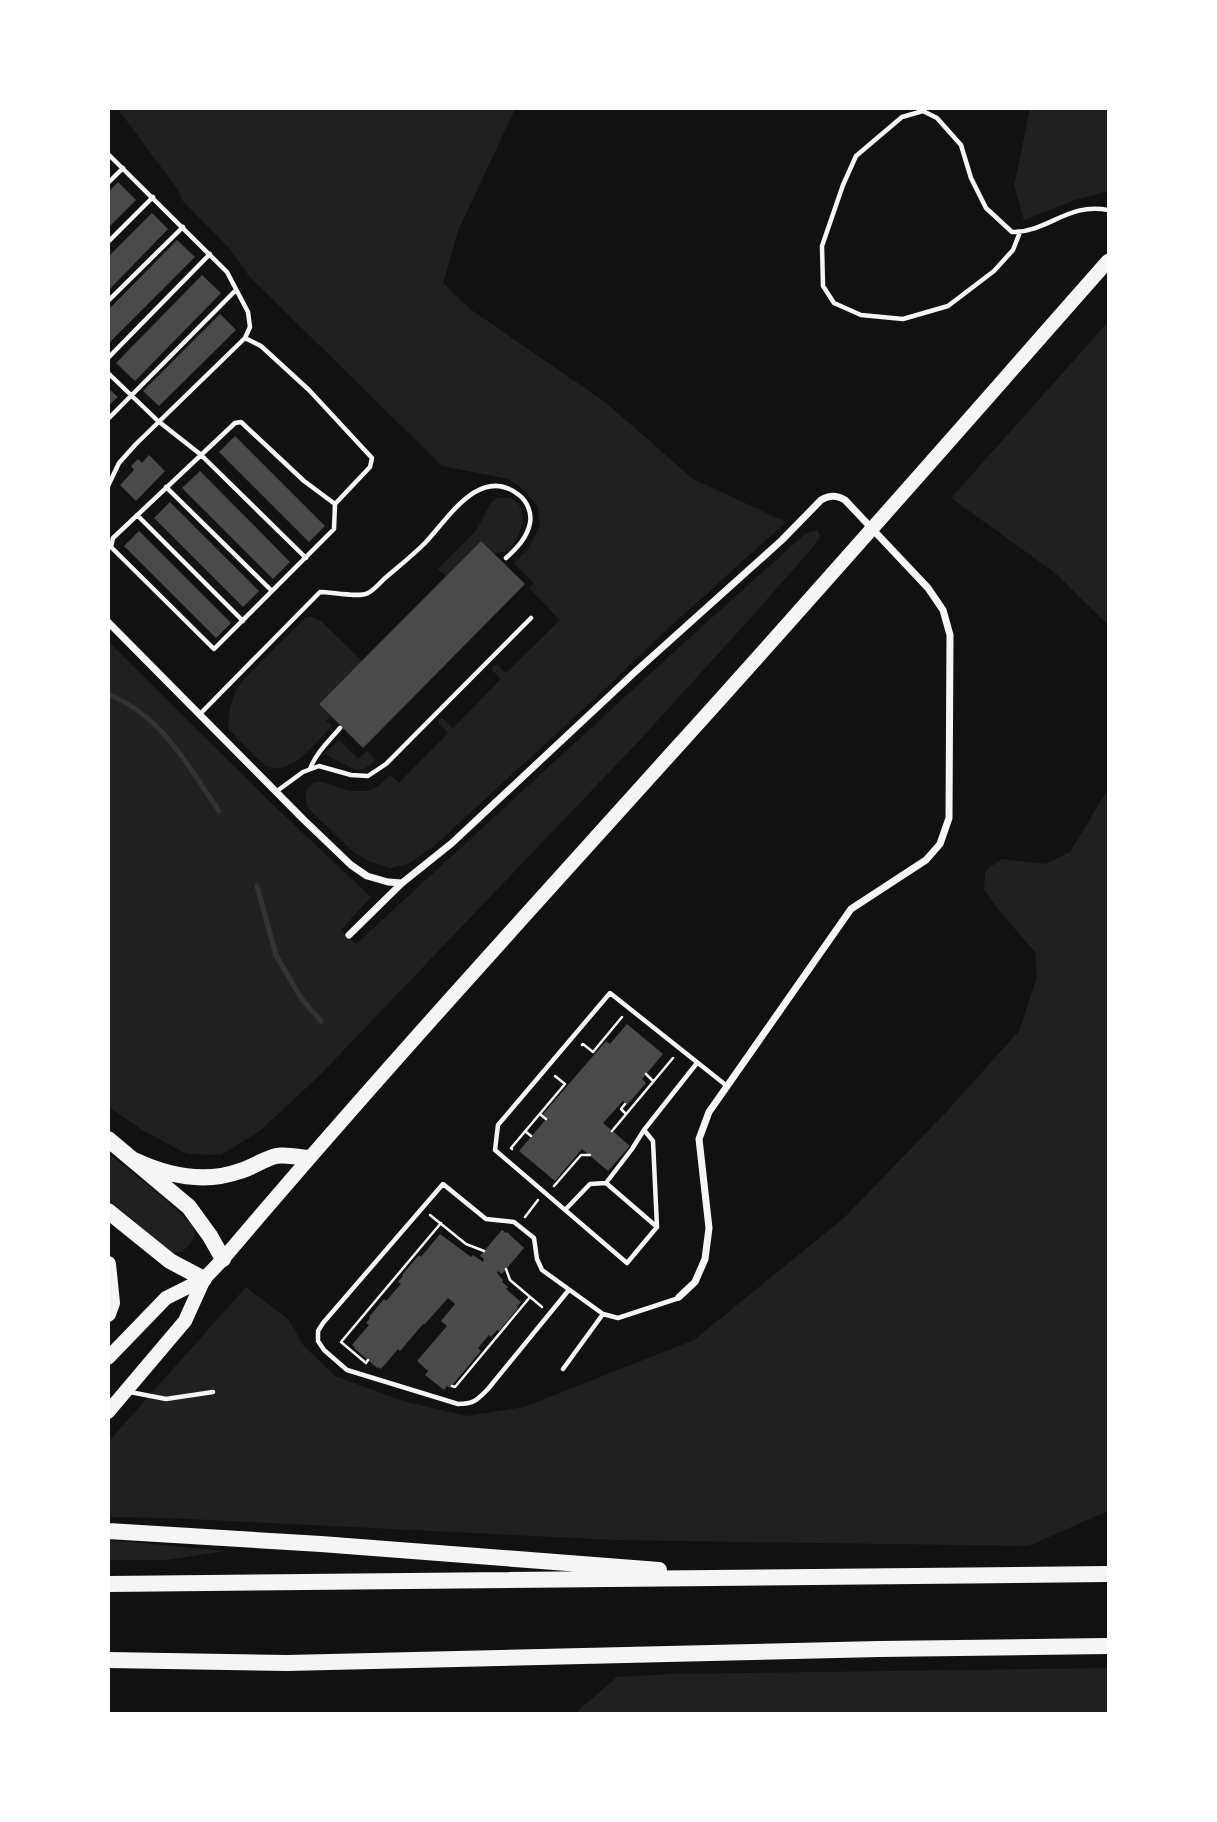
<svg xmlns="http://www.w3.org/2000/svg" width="1217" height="1822" font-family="'PT Sans',sans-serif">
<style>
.green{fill:#202020}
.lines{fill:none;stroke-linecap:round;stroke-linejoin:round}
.stream{stroke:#333;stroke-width:5}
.building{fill:#4a4a4a}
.path{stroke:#f5f5f5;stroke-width:2.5}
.service{stroke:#f5f5f5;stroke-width:4.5}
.minor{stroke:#f5f5f5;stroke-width:7}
.primary{stroke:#f5f5f5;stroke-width:14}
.trunk{stroke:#f5f5f5;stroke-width:14}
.motorway{stroke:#f5f5f5;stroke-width:16}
</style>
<rect width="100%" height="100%" fill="#111"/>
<path class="green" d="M118,109H515L458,231L443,283L470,309L605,402L693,479L786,522L662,634L605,689L433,847L408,864L390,868L369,861L353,852L308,808L305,795L308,788L313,783L319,781L351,791H367L377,787L390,775L399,783L448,733L438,723L439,719L442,718L453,728L501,679L492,670L493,666L498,665L506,673L560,620L529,588L534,584L514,563L528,549L540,525L538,507L523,489L509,479L442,466L249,276L229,248L182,200L178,190Z
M1030,109H1108V191L1075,200L1024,220L1014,186Z
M1108,322V625L1054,572L951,498Z
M497,498C499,498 507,498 509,498C533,505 521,542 505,551C503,552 495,553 493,553L481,541L446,576L438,569L475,532L491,503Z
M817,530L820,536L813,547L747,622L639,741L321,1074L261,1130L221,1155L187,1154L142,1130L109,1107L108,641L271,803L371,897L341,930L356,944L675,651L806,533Z
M306,617H313L321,621L362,661L319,704L330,716L326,721L332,726C317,741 290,778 267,766C259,763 236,736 228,728L230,708L236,690L245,678Z
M339,740L358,759L367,751L376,760L363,770L354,769L324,754Z
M1108,789V1512L1103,1513L1029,1546L615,1540L167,1518L109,1517V1441L246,1287L289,1320L303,1345L335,1376L403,1401L466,1416L524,1407L694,1340L845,1217L949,1109L1019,1031L1037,977L1035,952L1001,913L984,890L985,871L1001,859L1045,864L1070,852Z
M108,1153L166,1200L193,1226L195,1235L191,1243L182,1252L172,1253L164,1247L109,1199Z
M108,1540L226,1551L166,1560H109Z
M1108,1668V1713H575L617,1677L669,1674Z"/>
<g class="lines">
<path class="stream" d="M108,694C124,701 142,712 154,724C180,749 199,782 219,811
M257,886L276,955L301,998L321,1021"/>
</g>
<path class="building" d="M118,182L136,200L108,228V192Z
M152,213L168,229L108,291V257Z
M177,240L195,257L108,344V310Z
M202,275L221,293L135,381L116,363Z
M220,314L236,330L159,406L143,391Z
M108,388L118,397L108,406Z
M235,436L325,526L309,542L219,452Z
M149,455L165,471L136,501L120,485L134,470L131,466L138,459L142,463Z
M200,471L290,562L273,579L182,488Z
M170,502L259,591L243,607L154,518Z
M139,531L231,623L216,638L124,546Z
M481,541L525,584L363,748L319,704Z
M627,1024L663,1054L642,1079L646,1083L627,1105L623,1101L603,1123L630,1146L608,1171L582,1149L555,1181L519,1151L547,1118L543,1114L606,1041L610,1044Z
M502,1230L506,1233L507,1232L524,1248L502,1274L498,1271L497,1273L503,1280L502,1282L508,1287L506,1289L521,1302L517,1307L518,1308L499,1331L497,1330L491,1337L489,1335L478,1348L481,1351L450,1388L447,1386L444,1390L425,1375L428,1371L417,1361L447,1326L441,1321L455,1304L448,1298L424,1325L423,1324L400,1351L398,1349L381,1369L378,1367L377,1368L354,1348L355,1347L352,1345L369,1325L366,1323L370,1318L369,1317L384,1299L386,1301L401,1284L398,1282L403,1276L402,1275L419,1255L421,1257L440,1234L471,1257L473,1255L483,1262L484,1259L480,1256Z"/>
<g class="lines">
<path class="path" d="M582,1045L583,1044L593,1052L622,1017
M646,1074L653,1081
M625,1104L621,1109L626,1114
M540,1114L546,1119
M525,1131L531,1136
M612,1131L673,1058
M512,1149L511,1148L565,1084L555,1076
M554,1186L581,1155H590
M430,1215L466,1244L484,1251
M525,1217L538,1200
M506,1269L510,1280L542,1307
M368,1360L366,1363L341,1342L441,1223
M452,1386L455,1387L530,1297"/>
<path class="service" d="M108,154L227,272L248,312L250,327L245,338L136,444L119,463L108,486
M108,183L123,168
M1020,232L1013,250L994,271L948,306L903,319L861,315L834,303L823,286L822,246L843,185L856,156L902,117L923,111L937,118L961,145L971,178L986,208L1012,232C1049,232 1068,202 1108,210
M108,242L153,197
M108,301L183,227
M245,338L261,346L309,390L372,458L370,467L335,504L334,529L214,649L111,547L113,538L235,423L241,422L304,481L335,504
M108,358L210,254
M108,373L158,421L200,454L306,558
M108,419L236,290
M166,487L272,591
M137,515L243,621
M200,714L320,592C332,592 359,598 368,593C374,590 380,583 384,579C398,567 412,556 425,543C448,519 480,464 519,495C527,501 532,513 530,523C527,538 517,548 506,558
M310,769C316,753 329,741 340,728
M277,791L303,772L319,766L351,775L368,776L386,764L531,618
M697,1063L644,1130L653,1141L657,1227L627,1263L495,1150L498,1125L610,993L727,1086
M606,1183L657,1227
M565,1210L590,1184L606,1183L632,1149L644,1130
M568,1291L488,1389C477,1400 474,1404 458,1404L347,1370L324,1350L318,1341V1331L323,1323L443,1184L486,1219L514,1222L534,1238L537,1259L542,1270L603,1314L618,1318L679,1298
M563,1369L603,1314
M130,1392L166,1399L213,1392"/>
<path class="minor" d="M108,622L304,820L351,865L367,876L388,882L402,883
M349,935L402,883L452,843L635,672L782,540L821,500C830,495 836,495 845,500L928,588L943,610L950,635L949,818L940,844L926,860L851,909L709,1112L699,1139L709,1228L705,1259L695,1282L679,1297"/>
<path class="primary" d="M223,1259C370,1085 524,917 677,747C822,587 965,423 1108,261"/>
<path class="trunk" d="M108,1358L166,1298L204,1279
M108,1412L185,1321L204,1279L223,1259"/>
<path class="motorway" d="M108,1139L189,1207L210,1236L223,1259
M134,1160C168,1176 204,1184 240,1171C251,1168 266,1158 276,1156C285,1154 299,1157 308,1158
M108,1211L170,1261L204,1279
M108,1264L112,1303L108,1314
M108,1531L321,1544L659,1570
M108,1584L1108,1574
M108,1660L287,1663L879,1649L1108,1646"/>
</g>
<rect width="1217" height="1822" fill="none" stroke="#ffffff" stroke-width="220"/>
</svg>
